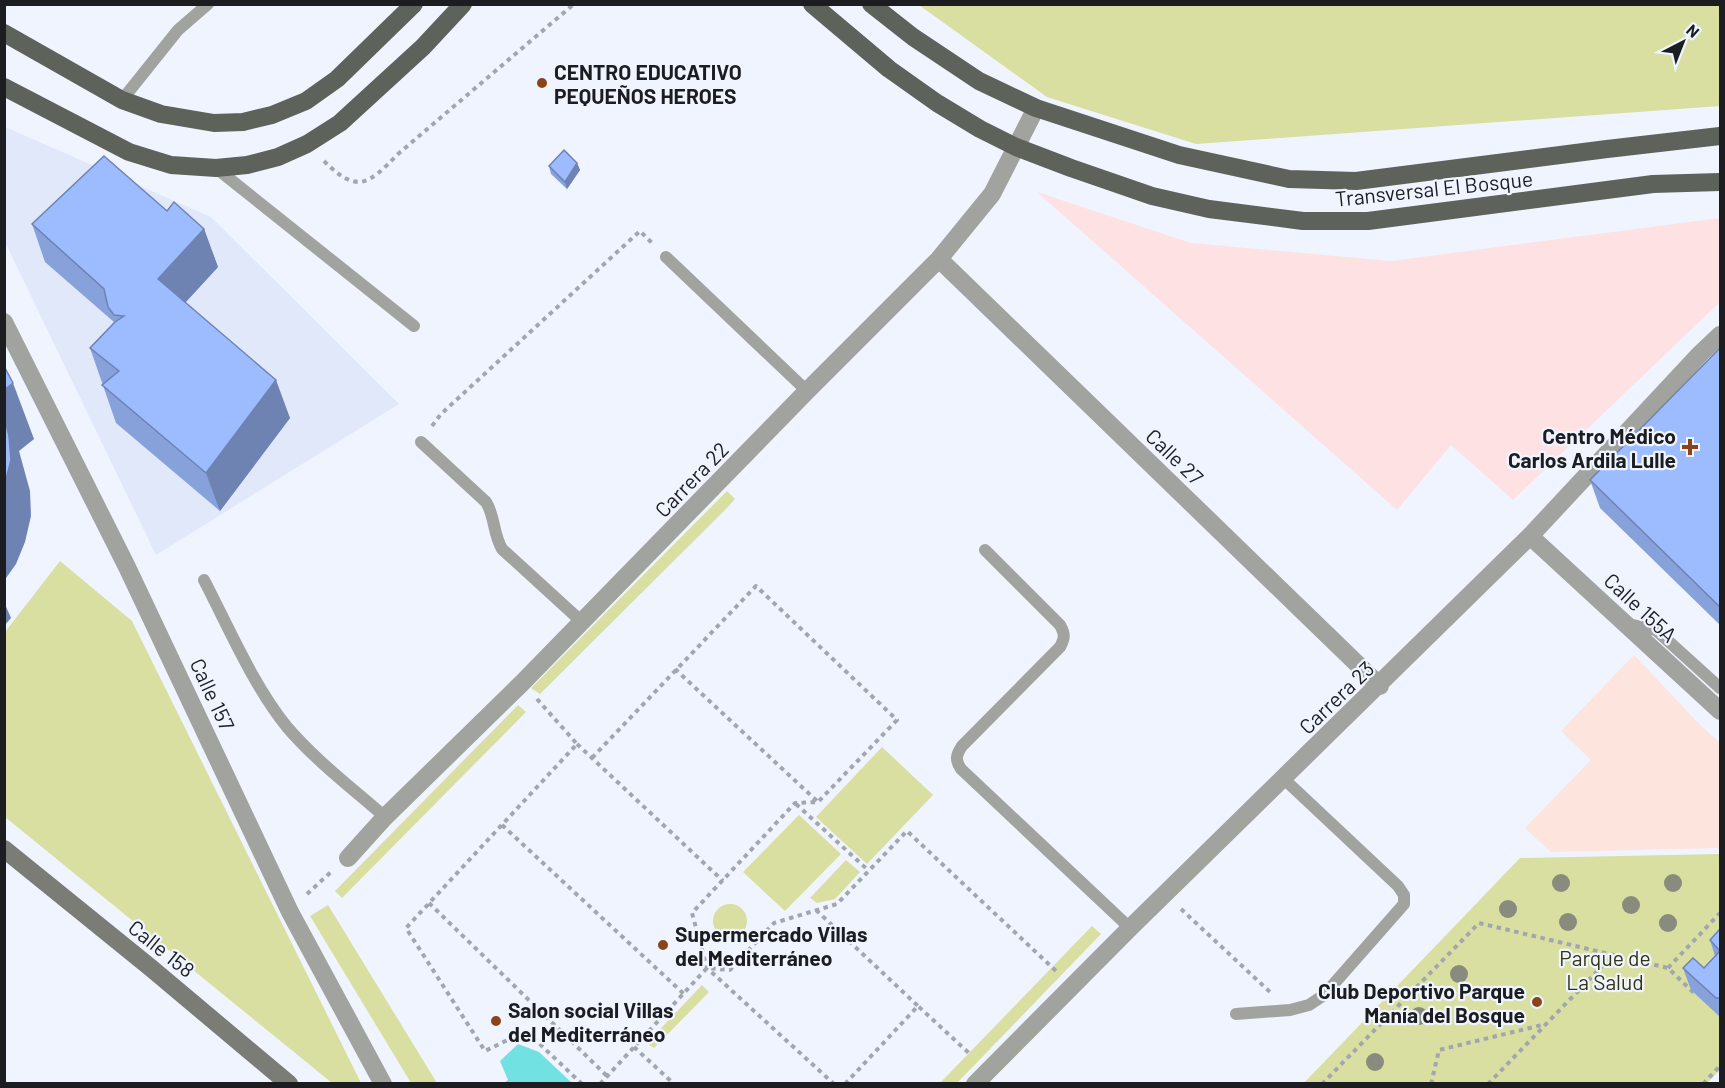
<svg xmlns="http://www.w3.org/2000/svg" width="1725" height="1088" font-family="Barlow,sans-serif">
<style>
.commercial{fill:#fee2e3}
.built{fill:#e0e8fa}
.medical{fill:#fde4dc}
.green{fill:#d9dea1}
.water{fill:#71e1e2}
.lines{fill:none;stroke-linecap:round;stroke-linejoin:round}
.path{stroke:#a2a6ae;stroke-width:4;stroke-dasharray:4.5 4.5;stroke-linecap:butt}
.lane{stroke:#a1a39f;stroke-width:12}
.street{stroke:#a1a39f;stroke-width:18}
.secondary{stroke:#797d76;stroke-width:18}
.primary{stroke:#5d625a;stroke-width:18}
.tree{fill:#888b7d}
.wall{fill:#87a1db}
.shaded-wall{fill:#6e83b2}
.building{fill:#9dbbff;stroke:#6e83b2;stroke-width:1.5}
.poi-dot{fill:#89441a;stroke:#eff4ff;stroke-width:2}
.labels{text-anchor:middle;dominant-baseline:central;stroke-width:4.5;stroke-linejoin:round;paint-order:stroke}
.poi-label{font-size:21px;font-weight:bold;fill:#1b1d21;stroke:#eff4ff;text-anchor:start}
.street-label{font-size:21px;fill:#1b1d21;stroke:#eff4ff}
.park-label{font-size:21px;fill:#333512;stroke:#eff4ff}
</style>
<rect width="100%" height="100%" fill="#eff4ff"/>
<path class="commercial" d="M1037,192L1191,243L1391,261L1720,218V302L1513,500L1451,445L1397,510Z"/>
<path class="built" d="M5,127L211,217L399,404L156,555L5,242Z"/>
<path class="medical" d="M1634,655L1701,726L1720,743V848L1551,852L1525,828L1591,760L1561,731Z"/>
<path class="green" d="M919,5H1720V106L1196,144L1047,97Z
M727,491L735,499L727,508L540,694L531,688Z
M60,561L132,621L361,1083H332L5,817V632Z
M518,705L526,712L342,898L335,891Z
M882,747L933,795L867,864L816,817Z
M799,815L841,854L785,911L743,872Z
M1720,854V1070L1707,1083L1303,1084L1520,858Z
M846,860L860,872L835,899L817,903L810,898Z
M713 921a17 17 0 1 1 34 0a17 17 0 1 1-34 0Z
M328,905L437,1083H411L310,916Z
M1092,926L1101,934L957,1083H940Z
M702,985L709,992L654,1048L647,1043Z"/>
<path class="water" d="M518,1044L539,1052L572,1083H504L508,1080L500,1061Z"/>
<g class="lines">
<path class="path" d="M324,161C357,194 368,185 398,154L574,4
M432,426L441,414L640,231L653,244
M675,669L818,802
M537,699L577,744L406,928L485,1051L526,1031L582,1084
M1719,742H1720
M577,744L723,881
M592,758L756,586L897,720L818,802L795,803L692,913L707,968L834,1084
M796,804L869,871
M502,825L684,994
M307,894L332,871
M429,903L607,1076
M1181,909L1270,992
M816,910L918,1006
M1668,968L1720,913
M634,1047L674,1084
M600,1084L707,968L730,970L774,923L837,904L907,831L1056,971
M845,1084L918,1006L971,1055
M1322,1084L1479,923L1668,968L1694,993
M1431,1084L1439,1050L1542,1025
M1488,1084L1613,955
M1703,1084L1720,1066"/>
<path class="lane" d="M122,100L178,30L208,4
M216,168L414,326
M666,257L807,391
M421,442L486,502C495,516 493,534 502,549L582,622
M985,550L1060,625C1065,634 1065,638 1060,647L962,746C956,755 955,760 961,769L1130,928
M204,580C229,628 253,685 287,727C315,760 352,788 385,817
M1627,624L1656,630L1720,688
M1236,1014L1290,1010L1309,1005L1324,995L1404,904V895L1398,886L1284,779"/>
<path class="street" d="M939,259L1380,686
M4,322L127,567L290,912L383,1084
M1530,536L1720,711
M348,858L385,817L522,683L807,391L939,259L992,194L1036,108
M975,1084L1130,928L1530,536L1700,354L1720,335"/>
<path class="secondary" d="M4,849L151,968L289,1084"/>
<path class="primary" d="M812,4L889,69L937,103L980,129L1016,147L1071,168L1152,196L1209,209L1303,221H1368L1653,184L1720,182
M871,4L913,37L979,81L1036,108L1179,155L1289,179L1356,181L1607,149L1720,136
M4,33L122,100L161,114L214,123L243,122L272,115L306,101L337,79L414,4
M4,87L129,152L171,165L216,168L247,165L278,157L307,144L340,123L423,47L463,4"/>
</g>
<g class="tree">
<circle cx="1561" cy="883" r="9"/>
<circle cx="1673" cy="883" r="9"/>
<circle cx="1631" cy="905" r="9"/>
<circle cx="1508" cy="909" r="9"/>
<circle cx="1568" cy="922" r="9"/>
<circle cx="1668" cy="923" r="9"/>
<circle cx="1459" cy="974" r="9"/>
<circle cx="1419" cy="1016" r="9"/>
<circle cx="1375" cy="1062" r="9"/>
</g>
<path class="wall" d="M577,163L580,170L567,189L551,174L549,166Z
M167,211L204,229L218,267L185,303L290,418L220,511L116,423L90,348L114,322L45,262L32,224Z
M1720,348V625L1600,508L1590,480Z
M1720,929V1017L1691,990L1683,968H1704L1715,956L1710,940Z"/>
<path class="shaded-wall" d="M577,163L580,170L567,189L565,182Z
M204,229L218,267L172,317L158,279Z
M276,380L290,418L220,511L206,473Z
M13,383L34,439L19,451L30,491L31,516L25,542L16,564L4,581V390Z
M4,602L11,618L4,626Z"/>
<path class="building" d="M564,150L577,163L565,182L549,166Z
M104,156L167,211L174,202L204,229L158,279L276,380L206,473L102,385L119,371L90,348L115,322L124,316L114,315L108,307L104,289L32,224Z
M1720,348V607L1590,480Z
M4,366L13,383L4,390Z
M4,416L9,436L11,460L4,487Z
M1720,929V998H1716L1683,968L1693,958L1704,968L1720,951L1710,940Z"/>
<g class="poi-dot">
<circle cx="542" cy="83" r="6"/>
<path d="M1687 438h6v6h6v6h-6v6h-6v-6h-6v-6h6z"/>
<circle cx="663" cy="945" r="6"/>
<circle cx="1537" cy="1002" r="6"/>
<circle cx="496" cy="1021" r="6"/>
</g>
<g class="labels">
<g class="poi-label">
<text x="554" y="71">CENTRO EDUCATIVO<tspan x="554" dy="24">PEQUEÑOS HEROES</tspan></text>
<text x="1676" y="435" text-anchor="end">Centro Médico<tspan x="1676" dy="24">Carlos Ardila Lulle</tspan></text>
<text x="675" y="933">Supermercado Villas<tspan x="675" dy="24">del Mediterráneo</tspan></text>
<text x="1525" y="990" text-anchor="end">Club Deportivo Parque<tspan x="1525" dy="24">Manía del Bosque</tspan></text>
<text x="508" y="1009">Salon social Villas<tspan x="508" dy="24">del Mediterráneo</tspan></text>
</g>
<g class="street-label">
<text transform="translate(1434 188) rotate(-6)">Transversal El Bosque</text>
<text transform="translate(1175 456) rotate(44)">Calle 27</text>
<text transform="translate(691 479) rotate(-46)">Carrera 22</text>
<text transform="translate(1641 607) rotate(43)">Calle 155A</text>
<text transform="translate(213 694) rotate(65)">Calle 157</text>
<text transform="translate(1336 697) rotate(-44)">Carrera 23</text>
<text transform="translate(162 948) rotate(39)">Calle 158</text>
</g>
<g class="park-label">
<text x="1605" y="957">Parque de<tspan x="1605" dy="24">La Salud</tspan></text>
</g>
</g>
<rect width="1725" height="1088" fill="none" stroke="#1b1d21" stroke-width="12"/>
<g transform="translate(1683 42) rotate(42)" stroke="#eff4ff" stroke-width="4.5" paint-order="stroke">
<path d="M0-4.5L10 22L0 15L-10 22Z" fill="#1b1d21"/>
<text y="-9" font-size="16" font-weight="bold" text-anchor="middle" fill="#1b1d21">N</text>
</g>
</svg>
